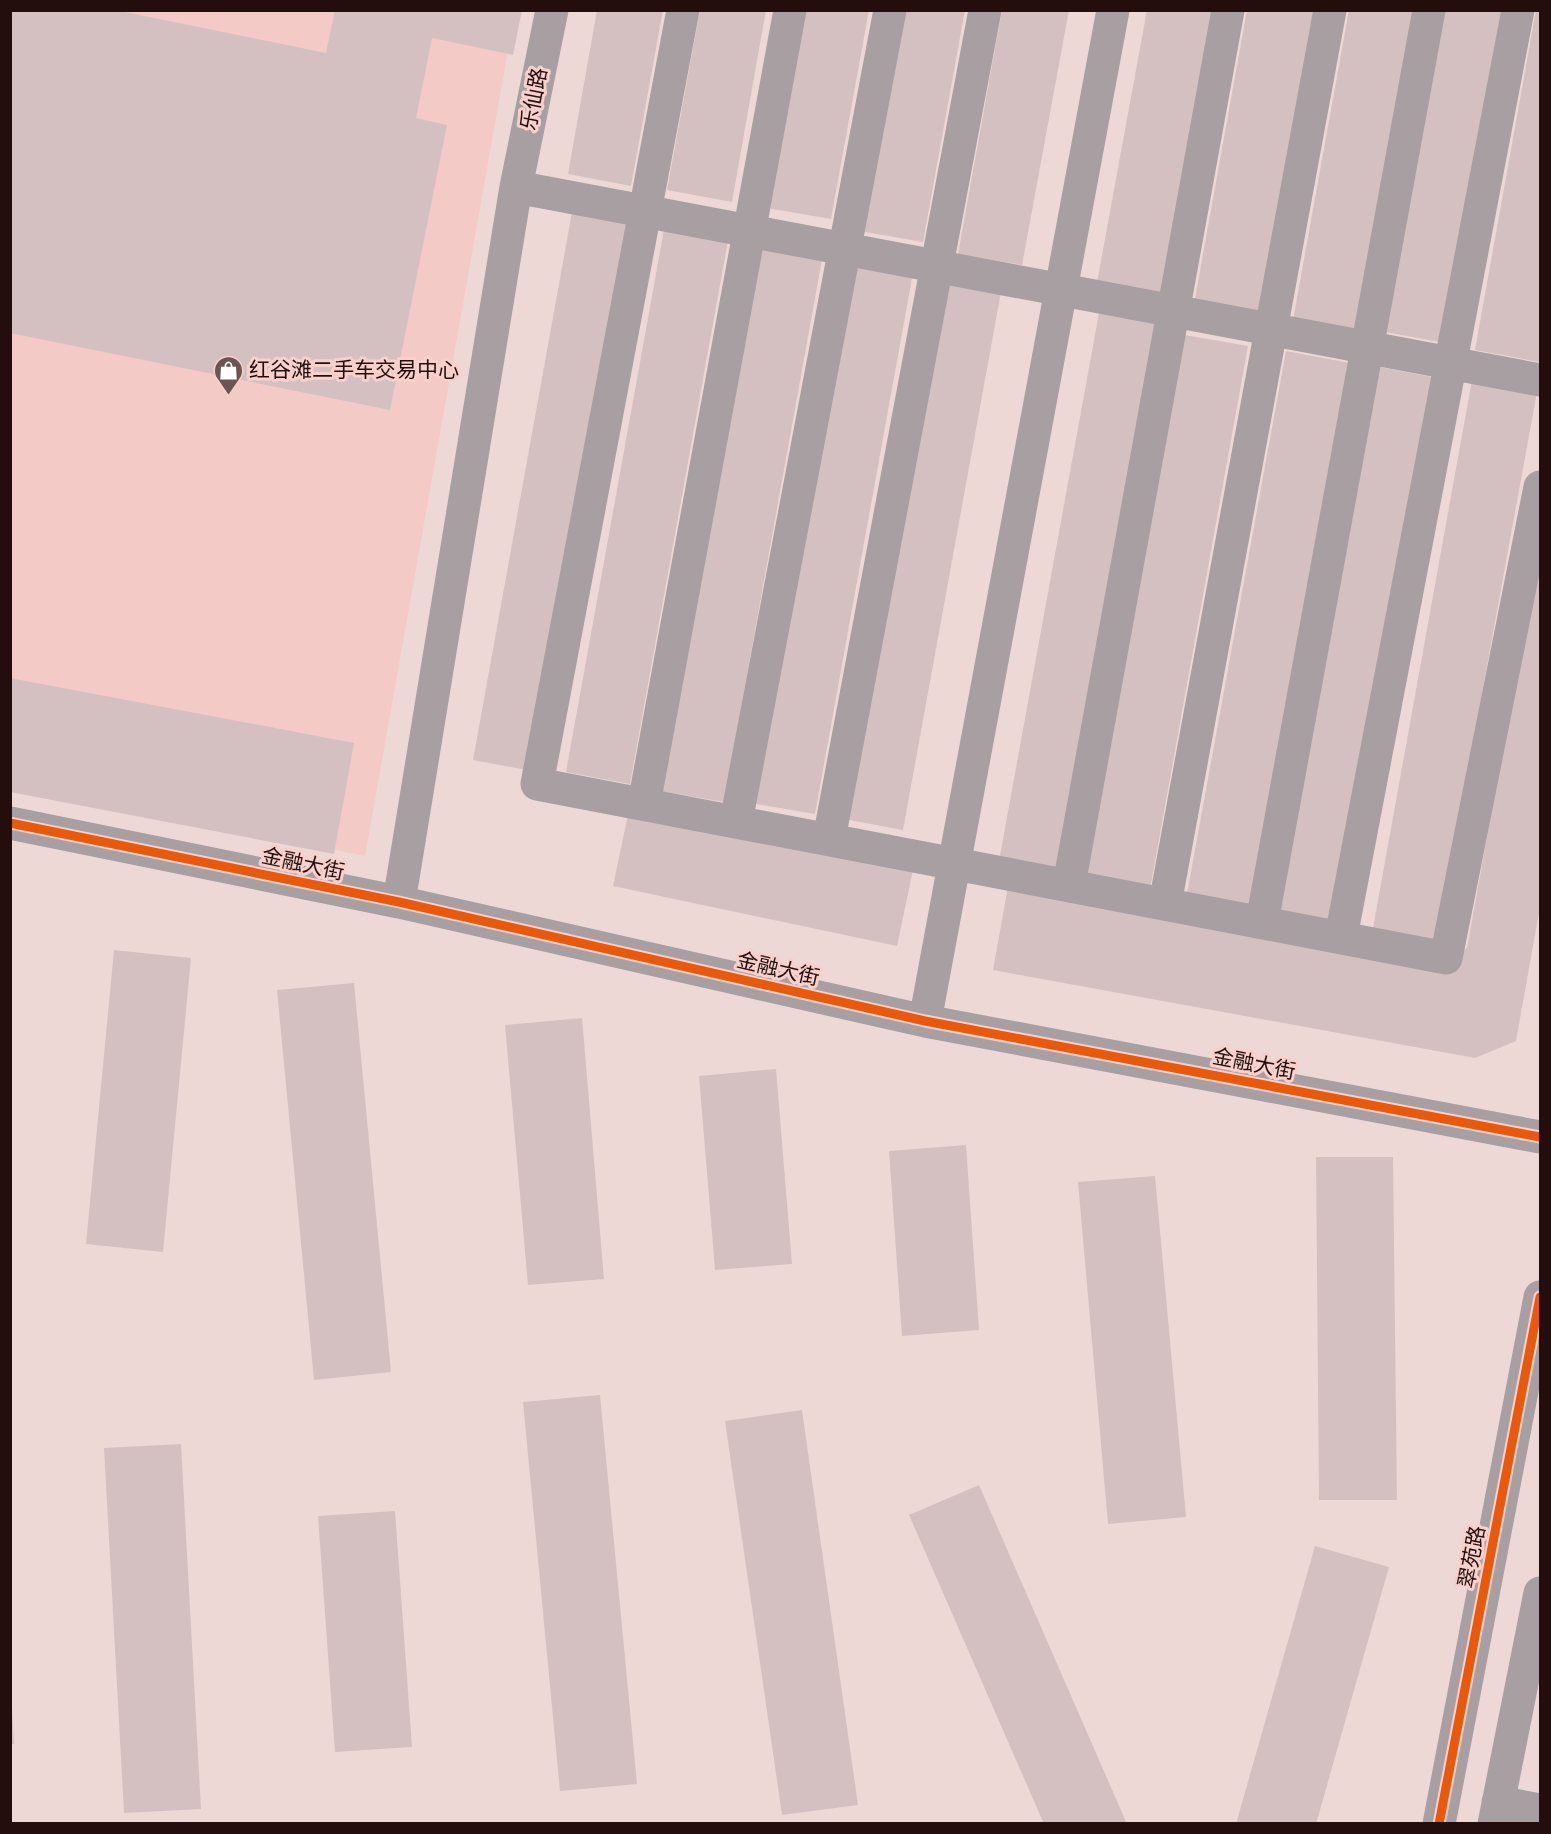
<svg xmlns="http://www.w3.org/2000/svg" width="1551" height="1834" font-family="'Roboto Serif','Noto Sans SC',serif">
<style>
.built{fill:#f3cac6}
.building{fill:#d5c0c1}
.lines{fill:none;stroke-linecap:round;stroke-linejoin:round}
.minor{stroke:#a89fa2;stroke-width:33}
.cycleway-casing{stroke:#f7d0cc;stroke-width:13}
.cycleway{stroke:#e8590c;stroke-width:9}
.labels{text-anchor:middle;dominant-baseline:central;stroke-width:6;stroke-linejoin:round;paint-order:stroke}
.street-label{font-size:21px;fill:#230e0d;stroke:#f7d0cc}
.poi-label{font-size:21px;fill:#230e0d;stroke:#f7d0cc;text-anchor:start}
</style>
<rect width="100%" height="100%" fill="#edd8d6"/>
<path class="built" d="M11,11H515L365,856L11,782Z"/>
<path class="building" d="M10,10H115L326,53L335,10H522L513,55L432,38L416,118L447,125L390,410L10,333Z
M597,10H663L631,186L568,174Z
M700,10H766L732,202L667,190Z
M803,10H869L831,219L767,208Z
M899,10H965L923,242L859,231Z
M1002,10H1069L1022,265L958,254Z
M1147,10H1214L1161,300L1096,288Z
M1247,10H1314L1258,316L1194,304Z
M1349,10H1416L1358,331L1293,320Z
M1444,10H1510L1450,344L1385,332Z
M1536,10H1540V352L1539,362L1475,350Z
M572,212L637,224L537,772L473,760Z
M665,224L729,235L630,784L566,772Z
M760,242L823,254L724,802L660,791Z
M850,254L914,267L815,814L751,803Z
M938,270L1003,281L903,830L839,818Z
M1099,313L1162,325L1063,873L999,861Z
M1185,335L1248,346L1149,895L1085,882Z
M1286,351L1350,363L1250,911L1186,899Z
M1374,366L1437,378L1338,926L1274,915Z
M1472,380L1537,392L1437,940L1373,928Z
M1539,550L1540,907L1516,1041L1475,1058L993,970L1009,881L1449,962L1467,948Z
M10,678L354,743L334,854L10,792Z
M629,810L913,870L897,946L613,886Z
M114,950L191,958L163,1252L86,1244Z
M354,983L391,1372L314,1380L277,990Z
M582,1018L604,1279L528,1285L505,1025Z
M776,1069L792,1264L715,1270L699,1076Z
M966,1145L979,1330L902,1336L889,1151Z
M1316,1157H1393L1397,1500H1319Z
M1155,1176L1186,1517L1108,1524L1078,1182Z
M600,1395L637,1784L560,1791L523,1402Z
M802,1410L858,1805L782,1815L725,1421Z
M181,1444L201,1809L124,1813L104,1448Z
M979,1485L1127,1824H1044L909,1515Z
M395,1511L412,1747L335,1752L318,1516Z
M1315,1546L1389,1567L1316,1824H1236Z
M10,1708H12L14,1744H10Z"/>
<g class="lines">
<path class="minor" d="M683,10L537,784L1446,958L1540,487
M516,187L552,10
M644,804L790,10
M736,822L890,10
M10,823L399,902L925,1021L1540,1137
M829,839L985,10
M1069,885L1228,10
M399,902L516,187L1540,380
M1165,904L1330,10
M1262,922L1429,10
M1341,937L1518,10
M925,1021L1113,10
M1498,1802L1540,1810
M1439,1824L1540,1297
M1494,1824L1540,1593"/>
<defs>
<path id="cycleway" d="M10,823L399,902L925,1021L1540,1137
M1439,1824L1540,1297"/>
</defs>
<use href="#cycleway" class="cycleway-casing"/>
<use href="#cycleway" class="cycleway"/>
</g>
<defs>
<symbol id="shop-pin" viewBox="-11 -11 22 30"><path d="M0 17L-7.5 6A9.5 9.5 0 1 1 7.5 6Z" fill="#6a5553" stroke="#f7d0cc"/><path d="M-5-2.5h2.3a2.7 3.5 0 0 1 5.4 0H5L5.5 6h-11ZM-1.5-2.5h3a1.5 2.3 0 0 0-3 0Z" fill="#fff"/></symbol>
</defs>
<g fill-rule="evenodd">
<use href="#shop-pin" x="212" y="354" width="33" height="45"/>
</g>
<g class="labels">
<g class="street-label">
<text transform="translate(534 99) rotate(-79)">乐仙路</text>
<text transform="translate(303 864) rotate(12)">金融大街</text>
<text transform="translate(778 969) rotate(13)">金融大街</text>
<text transform="translate(1254 1064) rotate(11)">金融大街</text>
<text transform="translate(1472 1557) rotate(-79)">翠苑路</text>
</g>
<g class="poi-label">
<text x="249" y="370">红谷滩二手车交易中心</text>
</g>
</g>
<rect width="1551" height="1834" fill="none" stroke="#230e0d" stroke-width="24"/>
</svg>
